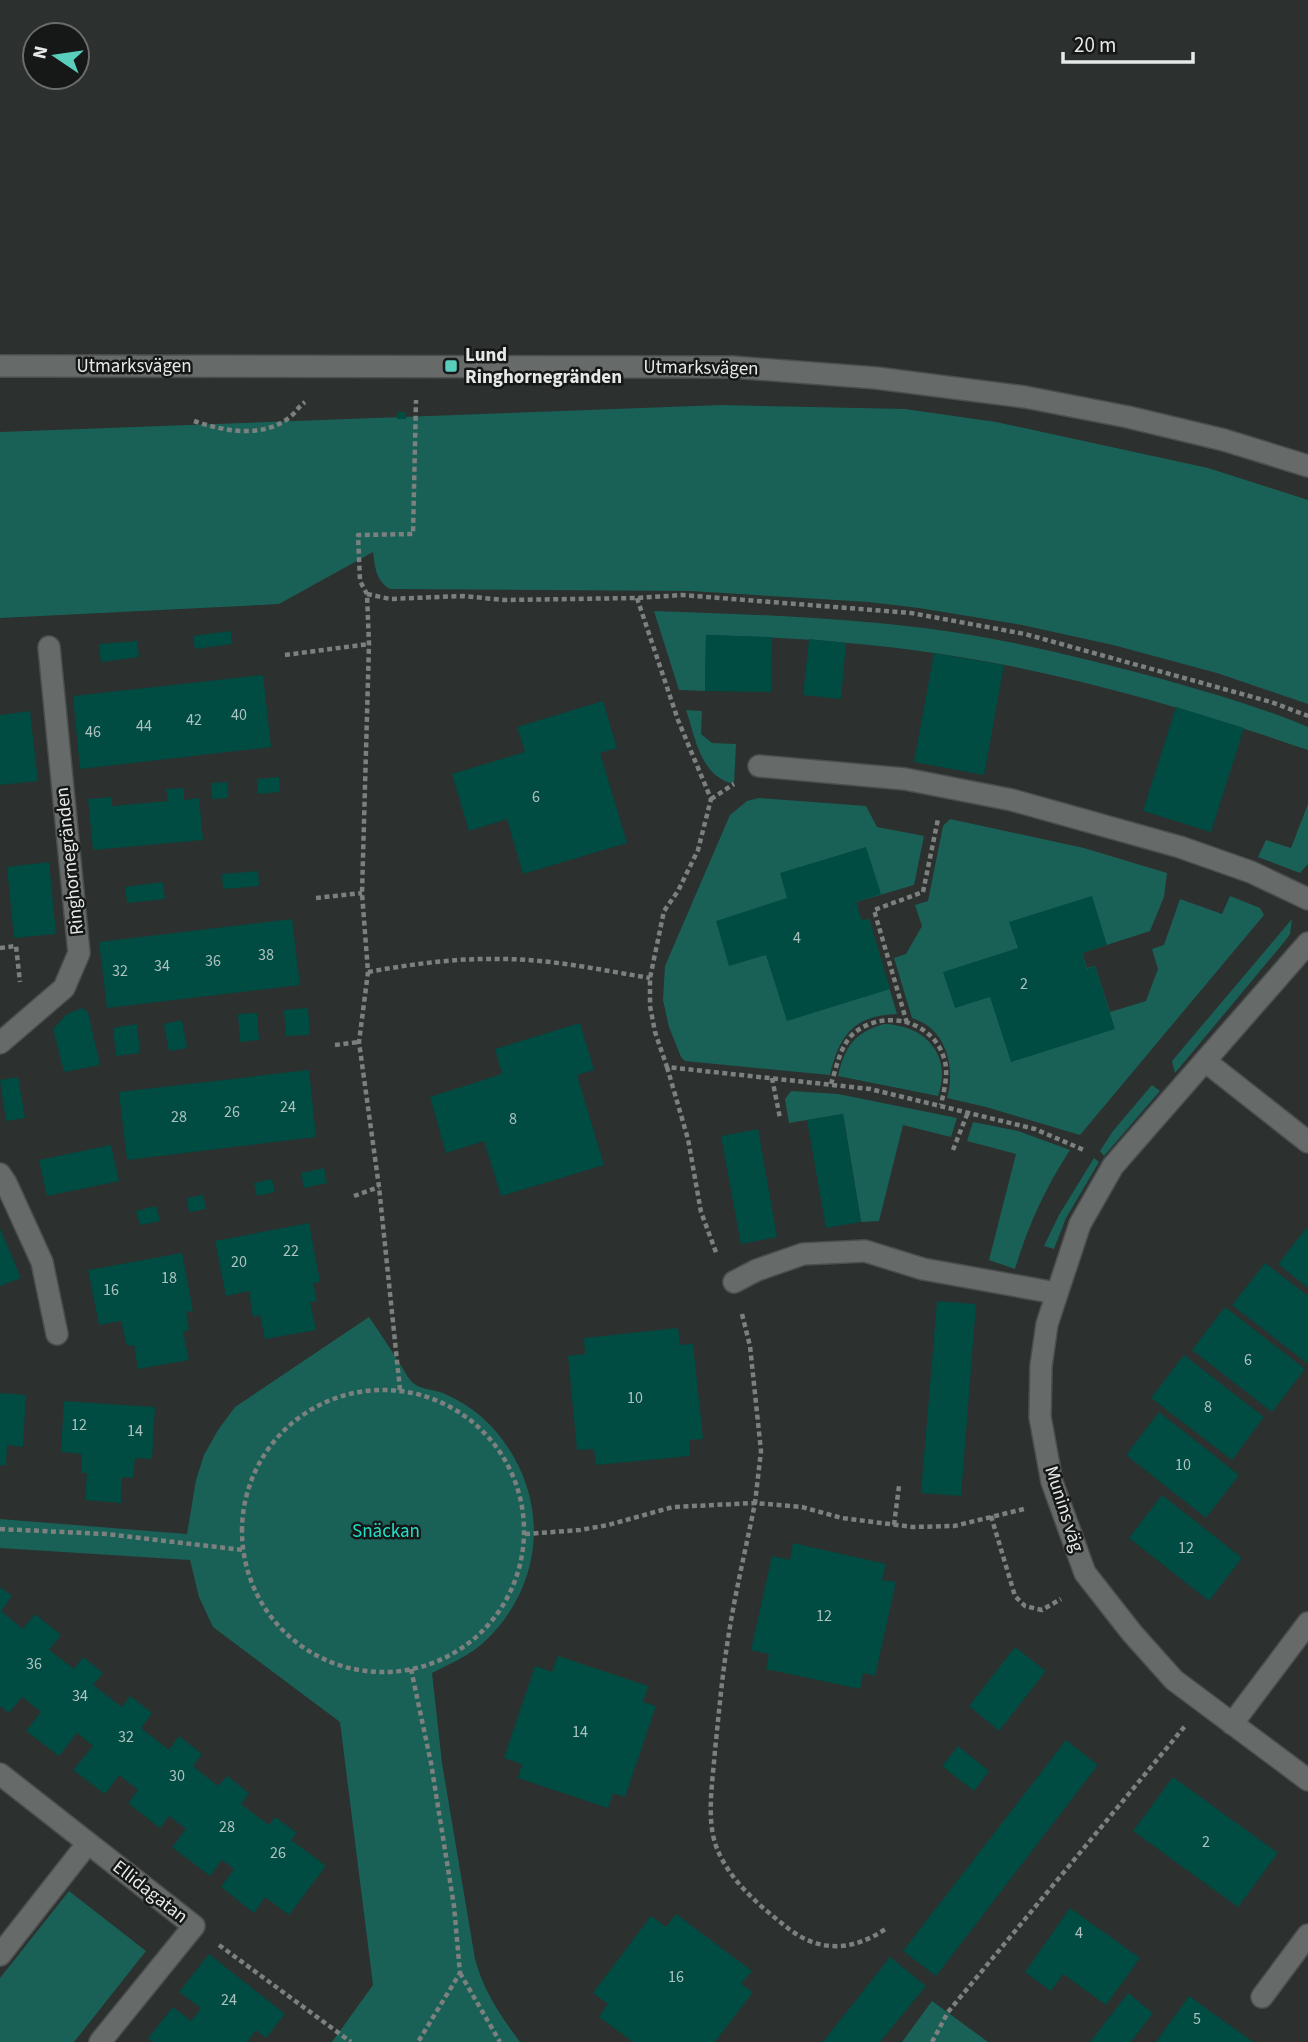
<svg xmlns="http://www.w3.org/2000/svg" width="1308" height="2042" font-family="'Source Sans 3',sans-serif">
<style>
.green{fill:#196157}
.building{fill:#004b42}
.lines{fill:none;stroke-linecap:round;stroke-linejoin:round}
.lane-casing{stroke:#4b4e4e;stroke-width:24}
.street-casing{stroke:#4b4e4e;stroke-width:24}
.path{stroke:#7c807f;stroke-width:4.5;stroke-dasharray:5 3.5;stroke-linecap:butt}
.lane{stroke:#666b6a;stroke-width:21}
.street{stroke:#666b6a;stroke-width:21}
.poi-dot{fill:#5acebd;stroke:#161817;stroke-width:2.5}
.labels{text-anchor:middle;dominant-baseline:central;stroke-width:5;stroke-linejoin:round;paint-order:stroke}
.number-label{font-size:16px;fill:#acc2bf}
.poi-label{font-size:19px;font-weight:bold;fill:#e6e9e9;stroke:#161817;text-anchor:start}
.street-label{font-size:19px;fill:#e6e9e9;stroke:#161817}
.park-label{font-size:19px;fill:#20e0ca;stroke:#161817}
</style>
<rect width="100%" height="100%" fill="#2c302f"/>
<path class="green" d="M721,405L905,409L996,422L1208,468L1308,500V704L1217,673L1113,645L1022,625L919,608L869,602L691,591L390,589C376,581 375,567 373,552L279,604L0,618V432Z
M654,611C744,614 834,617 924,628C1004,638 1084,658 1162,679C1211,693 1261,707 1308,727V750C1186,708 1061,671 934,653C858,642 782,637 706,635L705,691L679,690Z
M686,710L702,711L701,734L712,743L736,744L734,784C700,776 696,739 686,710Z
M759,798L866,806L877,827L924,836L914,885L856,902L861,921L869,919L897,1014C855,1015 839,1035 830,1075L685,1061L681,1057L669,1027L663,1000L665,966L730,815L747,801Z
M1308,804V864L1300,873L1258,857L1266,840L1291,848Z
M950,819L1084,848L1167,873L1164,897L1150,931L1082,953L1087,968L1095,966L1110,1012L1146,1001L1158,969L1152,949L1164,945L1180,899L1222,914L1230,896L1260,908L1264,915L1080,1135L986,1107L947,1098C956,1067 946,1028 912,1018L894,958L906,954L922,926L915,905L928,901L943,826Z
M1292,919L1290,934L1285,941L1175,1073L1172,1061Z
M884,1024C924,1025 953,1054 938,1096L838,1076C845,1046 854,1033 884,1024Z
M1152,1085L1160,1091L1104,1156L1100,1151L1113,1131Z
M791,1091L838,1094L957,1118L951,1137L903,1125L879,1221L861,1222L843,1114L789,1123L785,1099Z
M973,1122L1018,1131L1070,1150C1045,1188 1028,1226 1015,1269L989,1260L1016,1154L967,1141Z
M1094,1158L1099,1162L1066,1218L1054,1249L1044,1246L1059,1215Z
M369,1317C380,1333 391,1349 401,1366C405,1371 408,1379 413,1383C420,1389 434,1390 443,1393C461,1401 478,1412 491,1426C551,1491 548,1584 482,1644C467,1657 449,1664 432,1673L442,1763L475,1959C484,1992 500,2015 520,2042H332L373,1985L340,1722L213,1627L199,1597L190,1560L0,1548V1519L187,1534L196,1480L204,1455L218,1430L235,1407Z
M69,1891L146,1951L74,2042H0V1978Z
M932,2001L988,2042H902Z"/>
<path class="building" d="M397,412H406V419H397Z
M231,631L232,644L195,649L193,636Z
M706,635L772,637L771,692L705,691Z
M809,639L846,643L841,699L803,695Z
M137,641L139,657L101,662L99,644Z
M934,653L1004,665L984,775L914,762Z
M263,675L271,747L80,769L73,696Z
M603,701L617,748L600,753L627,843L523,874L507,819L469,831L452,774L525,752L517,727Z
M1176,707L1244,728L1211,832L1143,811Z
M30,711L38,781L0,785V715Z
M279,777L280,792L258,794L257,779Z
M227,782L228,798L212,799L211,783Z
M184,788V800L199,798L203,840L93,850L88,799L111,797L112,806L168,801L166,789Z
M866,847L881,894L856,902L862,921L869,919L890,989L787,1021L766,955L729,966L716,921L787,898L780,873Z
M49,862L56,934L14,938L7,867Z
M258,871L259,886L223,889L222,874Z
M163,882L165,899L127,903L125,887Z
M1092,896L1107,945L1082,953L1087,969L1095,966L1115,1029L1011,1062L990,997L955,1008L943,972L1018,948L1009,922Z
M292,919L300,985L107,1008L99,942Z
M82,1008L88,1012L100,1065L64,1072L53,1029L67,1014Z
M308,1008L310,1035L286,1036L284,1010Z
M257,1013L259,1040L240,1042L238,1014Z
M182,1020L187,1048L169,1051L164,1024Z
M580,1023L594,1070L577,1075L604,1165L501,1196L484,1141L446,1153L430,1097L502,1074L495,1049Z
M137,1024L140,1053L116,1056L113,1028Z
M309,1070L316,1137L127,1160L119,1092Z
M18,1077L25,1118L6,1121L0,1080Z
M843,1114L861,1222L826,1228L807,1120Z
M758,1129L777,1237L741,1244L721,1136Z
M111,1145L119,1181L47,1196L39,1160Z
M324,1168L327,1183L304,1188L301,1173Z
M272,1179L275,1192L257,1196L254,1183Z
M203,1195L206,1209L189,1212L187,1198Z
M156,1206L160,1221L140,1225L136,1211Z
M309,1223L320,1282L313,1283L317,1301L310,1302L316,1330L265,1339L260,1315L253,1317L249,1291L226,1296L215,1241Z
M1308,1226V1288L1278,1264Z
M0,1228L21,1278L0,1286Z
M182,1253L193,1311L186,1312L189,1330L183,1332L189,1360L138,1369L134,1345L127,1346L121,1321L99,1325L88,1270Z
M1265,1263L1308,1296V1364L1232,1305Z
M937,1301L976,1304L961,1496L921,1493Z
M1225,1307L1305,1369L1272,1412L1192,1350Z
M678,1328L680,1345L693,1344L703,1439L689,1440L690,1456L596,1465L594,1449L577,1450L568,1356L585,1354L584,1338Z
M1184,1355L1264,1417L1232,1460L1151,1398Z
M0,1393L26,1395L23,1447L7,1445L6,1466L0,1465Z
M64,1401L155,1407L152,1459L135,1458L133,1478L122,1477L121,1503L85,1500L87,1473H81L82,1454L61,1452Z
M1159,1412L1239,1475L1206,1518L1126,1455Z
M1162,1495L1242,1558L1209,1601L1129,1538Z
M793,1543L886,1564L882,1580L896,1582L875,1676L863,1673L860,1689L766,1669L769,1654L751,1650L772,1556L790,1560Z
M0,1587L12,1596L1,1611L23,1629L35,1614L61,1635L49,1650L74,1669L83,1657L103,1673L93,1685L122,1707L130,1696L152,1713L141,1728L169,1750L179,1736L202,1754L193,1766L218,1786L227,1776L249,1793L241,1804L269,1825L275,1817L297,1833L291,1840L326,1866L289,1915L265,1897L254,1913L221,1887L234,1869L222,1860L210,1876L172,1847L186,1829L169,1816L160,1828L128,1803L138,1790L119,1775L105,1794L73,1770L93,1746L77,1733L59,1756L26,1731L41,1712L22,1697L9,1713L0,1706Z
M1015,1647L1046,1671L999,1731L969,1706Z
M558,1656L648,1686L643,1702L656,1706L625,1797L613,1793L608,1808L518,1778L522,1764L504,1758L535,1666L552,1672Z
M1066,1740L1098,1765L936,1976L903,1951Z
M958,1746L989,1771L974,1791L942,1766Z
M1173,1777L1278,1853L1238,1907L1133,1831Z
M1070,1908L1140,1958L1106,2005L1063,1974L1051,1991L1025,1972Z
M676,1914L752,1971L741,1984L753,1992L715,2042H633L599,2017L608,2004L593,1993L651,1916L666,1927Z
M209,1954L285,2014L266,2038L256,2030L247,2042H153L148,2038L173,2007L191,2021L201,2008L179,1992Z
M890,1957L926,1986L880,2042H823Z
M1128,1993L1153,2013L1131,2042H1090Z
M1189,1996L1253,2042H1156Z"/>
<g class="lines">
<defs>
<path id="lane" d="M759,766L905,779L1012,800L1180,847L1251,872L1308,899
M734,1282L757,1270L803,1254L865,1251L923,1269L1056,1293"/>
<path id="street" d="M0,366L732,367L876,378L1025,397L1128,417L1224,440L1308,466
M1308,943L1113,1166L1080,1224L1047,1324L1041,1366L1040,1417L1052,1482L1085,1573L1132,1633L1174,1680L1308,1780
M0,1043L64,988L79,953L49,647
M1205,1061L1308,1142
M0,1174L6,1183L42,1262L57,1334
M1232,1724L1308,1623
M0,1774L194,1926L100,2042
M0,1955L88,1843
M1262,1997L1308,1935"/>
</defs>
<use href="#lane" class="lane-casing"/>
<use href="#street" class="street-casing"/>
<path class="path" d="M194,421C223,431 263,439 290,417C296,412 299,406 305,402
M367,594L390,599L463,596L504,600L637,598L682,595L911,613L1025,634L1271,702L1308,716
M637,598L678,720L711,799L698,850L678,891L664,911L650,978V1006L655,1032L667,1067L870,1089L1035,1129L1086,1151
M285,655L369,644
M711,799L734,784
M316,898L362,893
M0,948L16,946L20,982
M368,972C412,964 456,958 501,959C551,959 601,970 650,978
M907,1023L874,910L923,892L938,819
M335,1045L359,1042
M667,1067L688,1139L701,1212L717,1255
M772,1078L780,1118
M831,1084C836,1069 840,1047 852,1035C881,1008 932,1019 944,1058C949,1073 944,1090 941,1105
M953,1150L968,1112
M354,1196L379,1187
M742,1314L750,1346L761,1451L755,1503L802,1507L842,1518L913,1527L954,1526L1024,1509
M242 1531a141 141 0 1 1 282 0a141 141 0 1 1-282 0Z
M400,1390L379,1187L359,1042L368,972L362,893L369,644L367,594L360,581L358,535L413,534L416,400
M991,1516L1015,1596L1025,1606L1042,1610L1061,1599
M894,1525L899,1486
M0,1529L106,1534L243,1550
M525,1534L580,1530L608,1525L673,1507L755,1503C746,1548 735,1593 728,1639C722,1676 719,1713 715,1750C713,1779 706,1818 716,1846C729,1881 761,1907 789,1929C822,1954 855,1950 887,1928
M411,1669L431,1763L454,1906L460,1973L418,2042
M219,1945L351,2042
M460,1973L500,2042
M932,2042L948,2012L1185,1726"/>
<use href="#lane" class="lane"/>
<use href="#street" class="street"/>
</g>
<rect class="poi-dot" x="444" y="359" width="14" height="14" rx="3.5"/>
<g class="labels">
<g class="number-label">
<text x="239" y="715">40</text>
<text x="194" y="720">42</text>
<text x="144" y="726">44</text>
<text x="93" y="732">46</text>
<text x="536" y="797">6</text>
<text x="797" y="938">4</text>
<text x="266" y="955">38</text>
<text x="213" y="961">36</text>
<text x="162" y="966">34</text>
<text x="120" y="971">32</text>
<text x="1024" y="984">2</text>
<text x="288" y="1107">24</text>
<text x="232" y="1112">26</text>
<text x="179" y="1117">28</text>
<text x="513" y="1119">8</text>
<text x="291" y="1251">22</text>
<text x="239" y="1262">20</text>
<text x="169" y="1278">18</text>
<text x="111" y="1290">16</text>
<text x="1248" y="1360">6</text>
<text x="635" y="1398">10</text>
<text x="1208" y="1407">8</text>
<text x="79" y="1425">12</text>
<text x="135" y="1431">14</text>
<text x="1183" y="1465">10</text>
<text x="1186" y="1548">12</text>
<text x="824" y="1616">12</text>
<text x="34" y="1664">36</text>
<text x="80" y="1696">34</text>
<text x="580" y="1732">14</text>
<text x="126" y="1737">32</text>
<text x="177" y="1776">30</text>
<text x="227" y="1827">28</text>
<text x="1206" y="1842">2</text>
<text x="278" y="1853">26</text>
<text x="1079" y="1933">4</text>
<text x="676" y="1977">16</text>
<text x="229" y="2000">24</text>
<text x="1197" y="2019">5</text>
</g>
<g class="poi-label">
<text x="465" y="355">Lund<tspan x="465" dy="22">Ringhornegränden</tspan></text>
</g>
<g class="street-label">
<text x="134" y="366">Utmarksvägen</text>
<text transform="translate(701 368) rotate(1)">Utmarksvägen</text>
<text transform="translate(70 861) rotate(-96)">Ringhornegränden</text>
<text transform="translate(1064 1509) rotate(72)">Munins väg</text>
<text transform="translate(150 1892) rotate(38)">Ellidagatan</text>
</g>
<g class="park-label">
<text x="386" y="1531">Snäckan</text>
</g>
</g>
<g transform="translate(56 56) rotate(283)"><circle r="33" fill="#161817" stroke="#696c6b" stroke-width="2"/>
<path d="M0-5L12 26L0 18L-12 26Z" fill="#5acebd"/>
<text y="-10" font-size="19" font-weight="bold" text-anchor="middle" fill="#e6e9e9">N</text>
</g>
<path d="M1063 52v10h130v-10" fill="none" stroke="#e6e9e9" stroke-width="3.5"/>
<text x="1074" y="52" font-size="21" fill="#e6e9e9" stroke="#161817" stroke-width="5" paint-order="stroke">20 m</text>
</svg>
